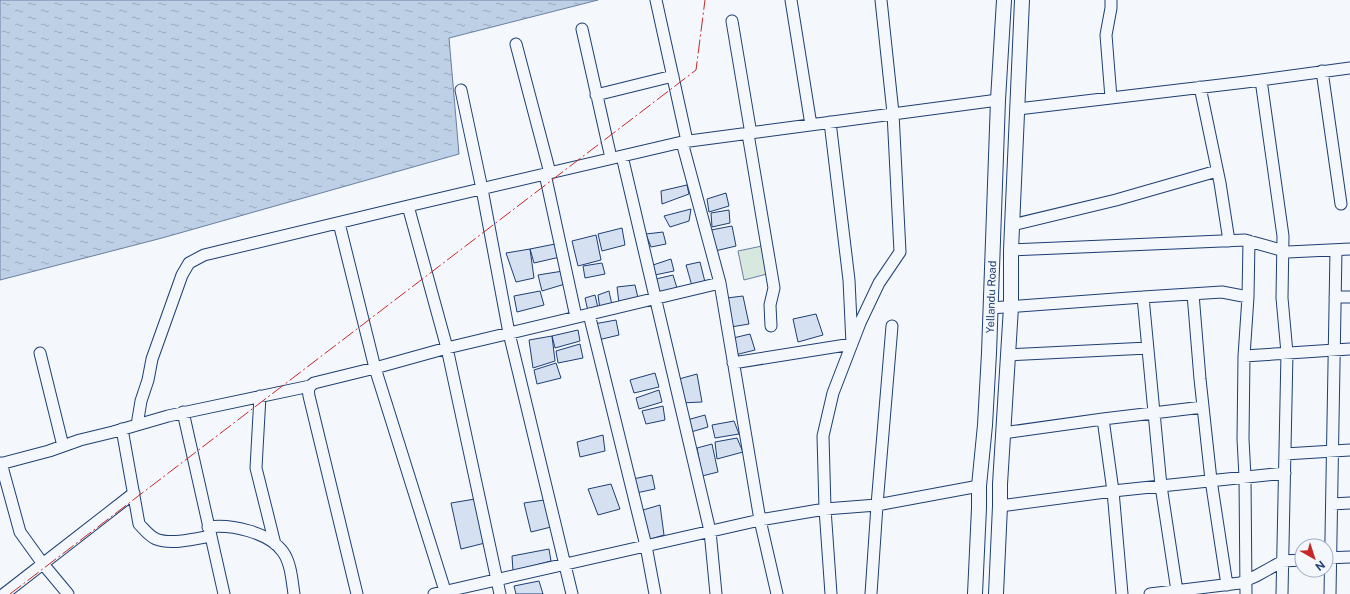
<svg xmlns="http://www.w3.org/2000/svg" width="1350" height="594" font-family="'Public Sans',sans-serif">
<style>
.grass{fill:#d7e8df;stroke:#687fa3}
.water{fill:url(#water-ripples);stroke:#687fa3}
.building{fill:#d5e0f0;stroke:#1d3f73}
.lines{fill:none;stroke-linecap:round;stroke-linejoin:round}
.minor-casing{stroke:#1d3f73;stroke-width:13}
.major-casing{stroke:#1d3f73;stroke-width:16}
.minor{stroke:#f4f7fb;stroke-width:11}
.major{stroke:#f4f7fb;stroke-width:14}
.power{stroke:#c62828;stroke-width:1;stroke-dasharray:14 3 2 3;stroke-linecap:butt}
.labels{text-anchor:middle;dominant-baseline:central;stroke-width:3;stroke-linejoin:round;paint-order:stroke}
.street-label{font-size:11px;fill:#1d3f73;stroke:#f4f7fb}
</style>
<defs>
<pattern id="water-ripples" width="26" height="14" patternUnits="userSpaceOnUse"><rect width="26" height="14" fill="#bed0e5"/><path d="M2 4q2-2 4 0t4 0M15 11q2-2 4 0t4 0" fill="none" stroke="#9aaabe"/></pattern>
</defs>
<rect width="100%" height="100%" fill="#f4f7fb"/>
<path class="grass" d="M762,246L767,274L744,280L738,251Z"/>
<path class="water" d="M0,0H598L449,38L459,154L162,238L0,280Z"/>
<path class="building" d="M687,185L689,194L662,204L661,191Z
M726,193L729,206L709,212L707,199Z
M691,209L689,221L670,227L664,216Z
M729,210L730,223L712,227L711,213Z
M732,226L736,246L715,251L711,230Z
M622,228L625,245L602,251L598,234Z
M663,232L666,244L651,247L646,234Z
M596,235L601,260L578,266L572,241Z
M555,244L560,257L534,263L530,249Z
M530,249L534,278L516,282L506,253Z
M671,259L674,271L650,276L653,265Z
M700,262L705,282L692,286L686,265Z
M602,263L605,274L585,278L583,266Z
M563,271L565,284L542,291L538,275Z
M673,275L677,288L659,292L656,279Z
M635,285L638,298L619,303L617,287Z
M540,291L544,305L517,312L514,296Z
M609,291L612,305L600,309L598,295Z
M595,295L598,308L588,311L585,298Z
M743,296L749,324L731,327L727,298Z
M816,314L823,335L798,342L793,319Z
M616,320L619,335L598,340L594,324Z
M578,330L580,341L555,348L552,336Z
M750,334L755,350L735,355L729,339Z
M552,336L555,361L533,368L529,340Z
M580,344L583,358L558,363L556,351Z
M556,363L561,378L537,384L534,370Z
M655,373L659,387L634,393L630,380Z
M697,374L702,402L680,403L679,379Z
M659,390L662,402L639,409L636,398Z
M663,406L665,420L646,424L642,411Z
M705,415L708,427L691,432L687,420Z
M734,421L739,434L715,438L712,425Z
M603,435L605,451L580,457L577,442Z
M737,438L743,452L717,459L715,442Z
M712,444L718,472L702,476L697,448Z
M652,475L655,489L636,493L633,479Z
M611,484L620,509L598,515L588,489Z
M475,499L485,543L461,549L451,503Z
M544,500L551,527L531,532L524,503Z
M660,505L664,535L644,541L643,510Z
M549,549L551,561L513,571L512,556Z
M539,581L543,594H516L514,586Z"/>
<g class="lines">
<defs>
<path id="minor" d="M656,0L687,141
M791,0L811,125
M1111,0V8L1106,35L1111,98
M732,21L751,134
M582,29L611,158
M516,44L550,173
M1322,71L1341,204
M1261,80L1283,236L1282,298L1287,353L1282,594
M1200,87L1220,183L1229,241
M461,90L482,189L509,333L572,594
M596,95L673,76
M1018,109L1246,82L1350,68
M748,134L774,288L770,305L771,326
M682,142L720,283L760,520L777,594
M622,156L710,531L716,594
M545,174L576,317
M408,206L447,348L500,594
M339,223L375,368L446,594
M1012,225L1116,200L1217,171
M1011,250L1245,240L1288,252L1350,249
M1193,294L1200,379L1211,480L1227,585
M1143,297L1161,486L1177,591
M1248,297L1249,241
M1335,297H1350
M991,308L1143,297L1222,292L1248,297L1244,356L1350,349
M589,314L646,546L655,594
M40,353L63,446
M1008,355L1148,348
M1244,356L1243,439L1245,477L1246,594
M733,363L852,344L849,280L830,122
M260,396L256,468L275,544
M183,412L224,594
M1103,419L1113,491L1122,594
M137,425L141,401L148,380L152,359L182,275L189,263L204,255L408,206L682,142L998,100
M122,429L139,524C144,529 149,536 156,539C171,545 195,539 211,536
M1003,433L1103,419L1203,407
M1285,454L1350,450
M1,463L20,532L43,564L68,594
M0,464L49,451L80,440L113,432L168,416L310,386
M1332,504L1350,503
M1000,506L1113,491L1285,473
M208,527C231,524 269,532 283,552C291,563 292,581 294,594
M1326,558L1350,557
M4,594L134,493
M357,594L309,396C308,390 308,387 314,383L375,368L447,348L720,283
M434,594L760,520L825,509L877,505L979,486
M831,594L825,509L823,436L833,393L860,323L879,283L900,252L893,113L881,0
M871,594L877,505L892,326
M1150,594L1240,583L1256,576L1283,561L1302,560
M1330,594L1336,250"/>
<path id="major" d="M975,594L979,508V486L985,425L989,353L998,100L1004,0
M996,594L1000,506V484L1011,307V250L1022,0"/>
</defs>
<use href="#minor" class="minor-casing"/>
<use href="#major" class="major-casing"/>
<use href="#minor" class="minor"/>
<use href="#major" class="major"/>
<path class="power" d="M10,594L696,70L705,0"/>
</g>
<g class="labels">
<g class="street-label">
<text transform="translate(991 297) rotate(-88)">Yellandu Road</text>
</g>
</g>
<g transform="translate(1314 558) rotate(141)"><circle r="19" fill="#f4f7fb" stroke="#9eadc5"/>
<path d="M0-3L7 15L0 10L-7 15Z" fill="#c62828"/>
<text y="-6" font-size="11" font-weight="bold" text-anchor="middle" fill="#1d3f73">N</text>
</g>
</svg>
